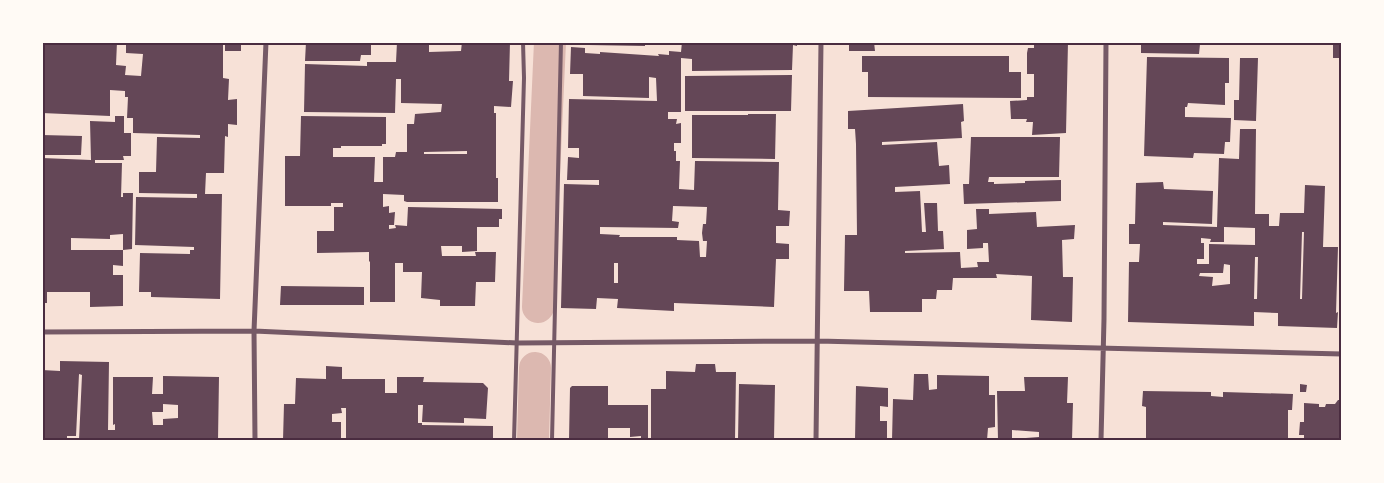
<svg xmlns="http://www.w3.org/2000/svg" width="1384" height="483" font-family="Arial,sans-serif">
<style>
.lines{fill:none;stroke-linecap:round;stroke-linejoin:round}
.canal{stroke:#dcb8b0;stroke-width:32}
.building{fill:#644757;fill-rule:evenodd}
.service{stroke:#755966;stroke-width:4}
.minor{stroke:#755966;stroke-width:5}
.neatline{fill:none;stroke:#4a2c40;stroke-width:2}
</style>
<rect width="100%" height="100%" fill="#f7e1d7"/>
<g class="lines">
<path class="canal" d="M538,307L550,42
M533,440L535,368"/>
</g>
<path class="building" d="M42,42H117L116,65L126,66L125,75L141,76L143,54L126,53V42H223V78L229,79L228,100L237,99V125L228,124V137L225,136L224,173H206L205,194H222L220,299L151,297V292H139L140,253L190,254V250H194V247L135,245L136,197L197,198V194L139,193V172H156L157,137L200,138V135L133,133V118H127L128,97H125V91L110,90V116L42,113Z
M225,42H241V51H225Z
M306,42H371V55H361L360,61H305Z
M397,42H429V52L461,51L462,42H510L509,81H513L511,107L494,106V113H496V178H498V202H407L404,201V195L383,194V207L389,206V213L395,212L394,225H389V229L396,228L395,225L407,226L408,207L502,209V219H499V227H477V251L462,252V246H441L442,256H476L475,252H496L495,282H476L475,306H440V300L421,298L422,272H403V263H395V302H370V261L369,262V252L317,253V231H334V207H343V203H331V206H285V156H300L301,116L386,117V144H382V146H341V148H333V157H375L374,182H383V157H395L396,152H407V124H414L415,114L441,112L442,104L401,103V79H396L395,113L304,112L305,64L367,66V62H396ZM467,151V154H424V152Z
M584,42H645V46L589,45L584,44Z
M682,42H797V46L793,45L792,70L692,71V59L681,58V112H668V119H677L676,124L681,123V143H674V151H676V161H680L679,189L694,190L695,161L779,162L778,210L790,211L789,226H776V243L789,244V259H776L774,307L674,303V311L617,308L618,299L597,298L596,309L561,308L564,184L599,185V180H567L568,157L579,158V148H568L569,99L657,101L656,78L649,77V98L583,96V74H570L571,47L585,48V53L600,54V52L659,56L658,54L669,55V51L681,52ZM673,206L707,207L706,224H703L702,233L703,241H707L706,257H700L699,241L677,240V237H619L620,235L600,234V227L678,228L679,222L672,221ZM614,263H618V283H614Z
M849,42H874L875,51H849Z
M1034,42H1068L1066,133L1032,135L1033,122H1026L1027,119H1011L1010,101L1027,100V97H1034V74H1027V53L1028,48H1034Z
M1141,42H1203V44H1200L1199,54L1141,53Z
M1333,42H1342V58H1333Z
M862,56H1009V72H1021V98L868,97V72H862Z
M1147,57L1229,58V83H1225V105L1188,103L1187,107H1185V117L1231,118L1230,142H1225L1224,154L1194,153L1193,158L1144,156Z
M1240,58H1258L1256,121L1234,120V100H1239Z
M792,75L791,111H685V76Z
M963,104L964,121L961,122L962,138L882,142V145L937,142L939,166L949,165L950,184L895,187V192L920,191L922,232H926L924,203H937L938,231H943L944,249L905,251V253L960,252L961,268L978,267L977,262H989L988,243H983V248L967,249V230L977,229L976,209H989V214L1036,212L1037,227L1075,225L1074,239L1062,240L1063,277H1073L1072,322L1031,320L1032,276L996,274L997,278H953L952,290H937L936,299H922V312H870L869,291H844L845,235H857L856,144L855,129H848V111Z
M748,114H776L775,159L692,158V115H748Z
M115,116H124V133H131V156H123L124,160H95V163H122L121,197H123V193H133L132,249L123,250V234L110,235V239L71,238V250H123V266L113,265V275H123V306L90,307V292H47V303H42V158L91,160L90,121L115,122Z
M1240,129H1256L1255,214H1269V226H1279L1280,213H1304L1305,185L1325,186L1323,247H1338L1336,313L1338,312L1337,328L1278,326V313L1254,312V326L1128,322L1129,262H1139L1140,244H1129V224H1135L1136,183L1163,182L1164,189L1213,191L1212,224L1163,222V225L1217,227L1219,158L1239,159ZM1224,227L1255,228V245L1209,244V264H1197V259H1204V243H1201V238L1211,239L1210,242H1224ZM1302,232H1304L1302,299H1300ZM1255,257H1258L1257,299H1254ZM1224,264L1230,265V284L1212,286L1213,277L1199,276L1200,273H1223Z
M42,135L82,136L81,155H43Z
M971,137H1060L1059,177H989L988,182H994V184L1025,183V181L1061,180V201L964,204L963,184H969Z
M281,286L364,287V305H280Z
M60,361L109,362L108,430H115V424L113,425V377H153L152,394H163V376L219,377L218,440H79L82,375L79,374L76,436H67V440H42V370L60,371ZM163,404L178,405V418L163,419V425H153L152,412H163Z
M696,364H715L716,372H736L735,440H651V389H666V371L695,372Z
M326,366L342,367V379H385V393H397V377H424L423,382L483,383L488,388L486,419L464,418V423L422,422L423,405H418V423H422V425L493,426V440H346V408H341L342,413L332,414V422H341V440H283L284,404H295L296,378L326,379Z
M914,374H928L929,390L937,389V375L989,376V395H995V427L988,428L987,440H892L893,399L913,400Z
M1024,377H1068L1067,403H1073L1072,440H998L997,391H1025ZM1012,430L1039,432V437L1012,439Z
M739,384L775,385L774,440H738Z
M1300,384L1307,385L1306,392H1300Z
M572,386H608V405H648V440H641V436L630,437V428H608V440H569L570,388Z
M856,386L888,388V407L880,406V421H887V440H855Z
M1143,391L1211,392V396L1223,397V392L1293,394L1292,410H1288V440H1146V407L1142,406Z
M1338,400H1342V440H1304V435H1299L1300,422H1304V403L1319,404V407H1325L1326,404H1335Z"/>
<g class="lines">
<path class="service" d="M514,440L524,78L523,42
M552,440L561,42"/>
<path class="minor" d="M42,332L254,331L517,343L818,341L1342,354
M255,440L254,331L266,42
M816,440L821,42
M1101,440L1104,319L1106,42"/>
</g>
<rect width="1384" height="483" fill="none" stroke="#fffaf5" stroke-width="88"/>
<rect x="44" y="44" width="1296" height="395" class="neatline"/>
</svg>
